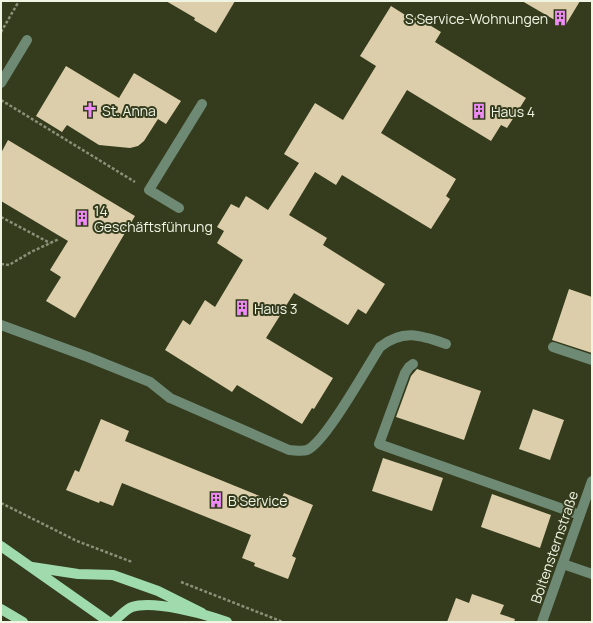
<svg xmlns="http://www.w3.org/2000/svg" width="593" height="623" font-family="Manrope,sans-serif">
<style>
.building{fill:#dcceaa}
.lines{fill:none;stroke-linecap:round;stroke-linejoin:round}
.path{stroke:#8b9178;stroke-width:2.5;stroke-dasharray:3 2;stroke-linecap:butt}
.minor{stroke:#6e8974;stroke-width:10}
.major{stroke:#a0dbae;stroke-width:10}
.labels{text-anchor:middle;dominant-baseline:central;stroke-width:4;stroke-linejoin:round;paint-order:stroke}
.poi-label{font-size:14px;fill:#f0f5e3;stroke:#343c1d;text-anchor:start}
.street-label{font-size:14px;fill:#f0f5e3;stroke:#343c1d}
</style>
<rect width="100%" height="100%" fill="#343c1d"/>
<path class="building" d="M166,1H235L216,33L194,20L195,18Z
M522,1H580L565,26Z
M391,6L410,18L413,15L441,32L435,42L526,98L507,128L501,125L491,141L407,90L381,133L456,179L446,196L450,199L431,229L342,175L336,185L315,172L289,215L327,238L323,245L385,284L366,314L358,309L348,325L294,293L266,338L333,378L314,409L312,408L302,424L237,385L232,392L165,350L183,320L190,325L205,300L215,307L243,260L217,243L224,231L217,227L231,204L239,208L246,196L268,210L299,163L284,154L315,103L343,120L376,66L360,56Z
M66,66L119,98L134,73L181,101L166,124L158,119L144,141L138,146L130,148L99,145L67,125L62,132L36,116Z
M8,140L135,216L75,318L46,301L61,277L50,270L68,241L1,201V153Z
M569,289L592,297V353L552,340Z
M417,369L481,391L464,440L396,417L411,376Z
M533,409L564,420L550,460L519,449Z
M101,419L129,431L125,441L279,504L284,493L313,505L292,556L296,558L288,579L254,566L255,563L242,558L251,535L122,483L113,506L100,501L99,503L66,490L75,470L79,472Z
M383,458L443,478L432,511L372,491Z
M492,494L551,515L540,548L481,527Z
M472,594L504,605L500,614L515,619L514,622H447L456,598L469,603Z"/>
<g class="lines">
<path class="path" d="M1,32L19,1
M1,100L135,182
M1,217L50,243
M1,264L9,265L31,252L59,239
M1,503L77,541L132,562
M181,582L283,622"/>
<path class="minor" d="M1,83L27,40
M179,208L149,190L202,104
M1,325L88,357L150,382L170,398L289,450C294,450 302,452 307,450C325,443 367,367 380,347C403,329 420,335 446,344
M553,347L592,360
M413,364L409,367L405,373L379,444L580,515
M563,564L592,574
M542,622L592,481"/>
<path class="major" d="M1,546L109,622
M32,567L78,574L113,575L158,591L202,613
M1,609L23,622
M113,622C118,618 126,609 132,607C154,600 205,614 227,622"/>
</g>
<defs>
<symbol id="building-bare" viewBox="-9 -9 18 18"><path d="M-4-6H4V6H1V3H-1V6H-4ZM-2.5-4.3h1.7v1.8h-1.7ZM.8-4.3h1.7v1.8H.8ZM-2.5-1h1.7V.8h-1.7ZM.8-1h1.7V.8H.8Z" fill="#ef8bf7" stroke="#343c1d" stroke-width="2.5" paint-order="stroke"/></symbol>
<symbol id="church-bare" viewBox="-9 -9 18 18"><path d="M-1.2-6h2.4v3.5h3.3v2.4h-3.3V6h-2.4V-.1h-3.3v-2.4h3.3Z" fill="#ef8bf7" stroke="#343c1d" stroke-width="2.5" paint-order="stroke"/></symbol>
</defs>
<g fill-rule="evenodd">
<use href="#building-bare" x="549" y="7" width="22" height="22"/>
<use href="#church-bare" x="79" y="99" width="22" height="22"/>
<use href="#building-bare" x="468" y="100" width="22" height="22"/>
<use href="#building-bare" x="71" y="207" width="22" height="22"/>
<use href="#building-bare" x="231" y="297" width="22" height="22"/>
<use href="#building-bare" x="205" y="489" width="22" height="22"/>
</g>
<g class="labels">
<g class="poi-label">
<text x="548" y="18" text-anchor="end">S Service-Wohnungen</text>
<text x="102" y="110">St. Anna</text>
<text x="491" y="111">Haus 4</text>
<text x="94" y="210">14<tspan x="94" dy="16">Geschäftsführung</tspan></text>
<text x="254" y="308">Haus 3</text>
<text x="228" y="500">B Service</text>
</g>
<g class="street-label">
<text transform="translate(554 547) rotate(-71)">Boltensternstraße</text>
</g>
</g>
<rect width="593" height="623" fill="none" stroke="#f0f5e3" stroke-width="4"/>
</svg>
